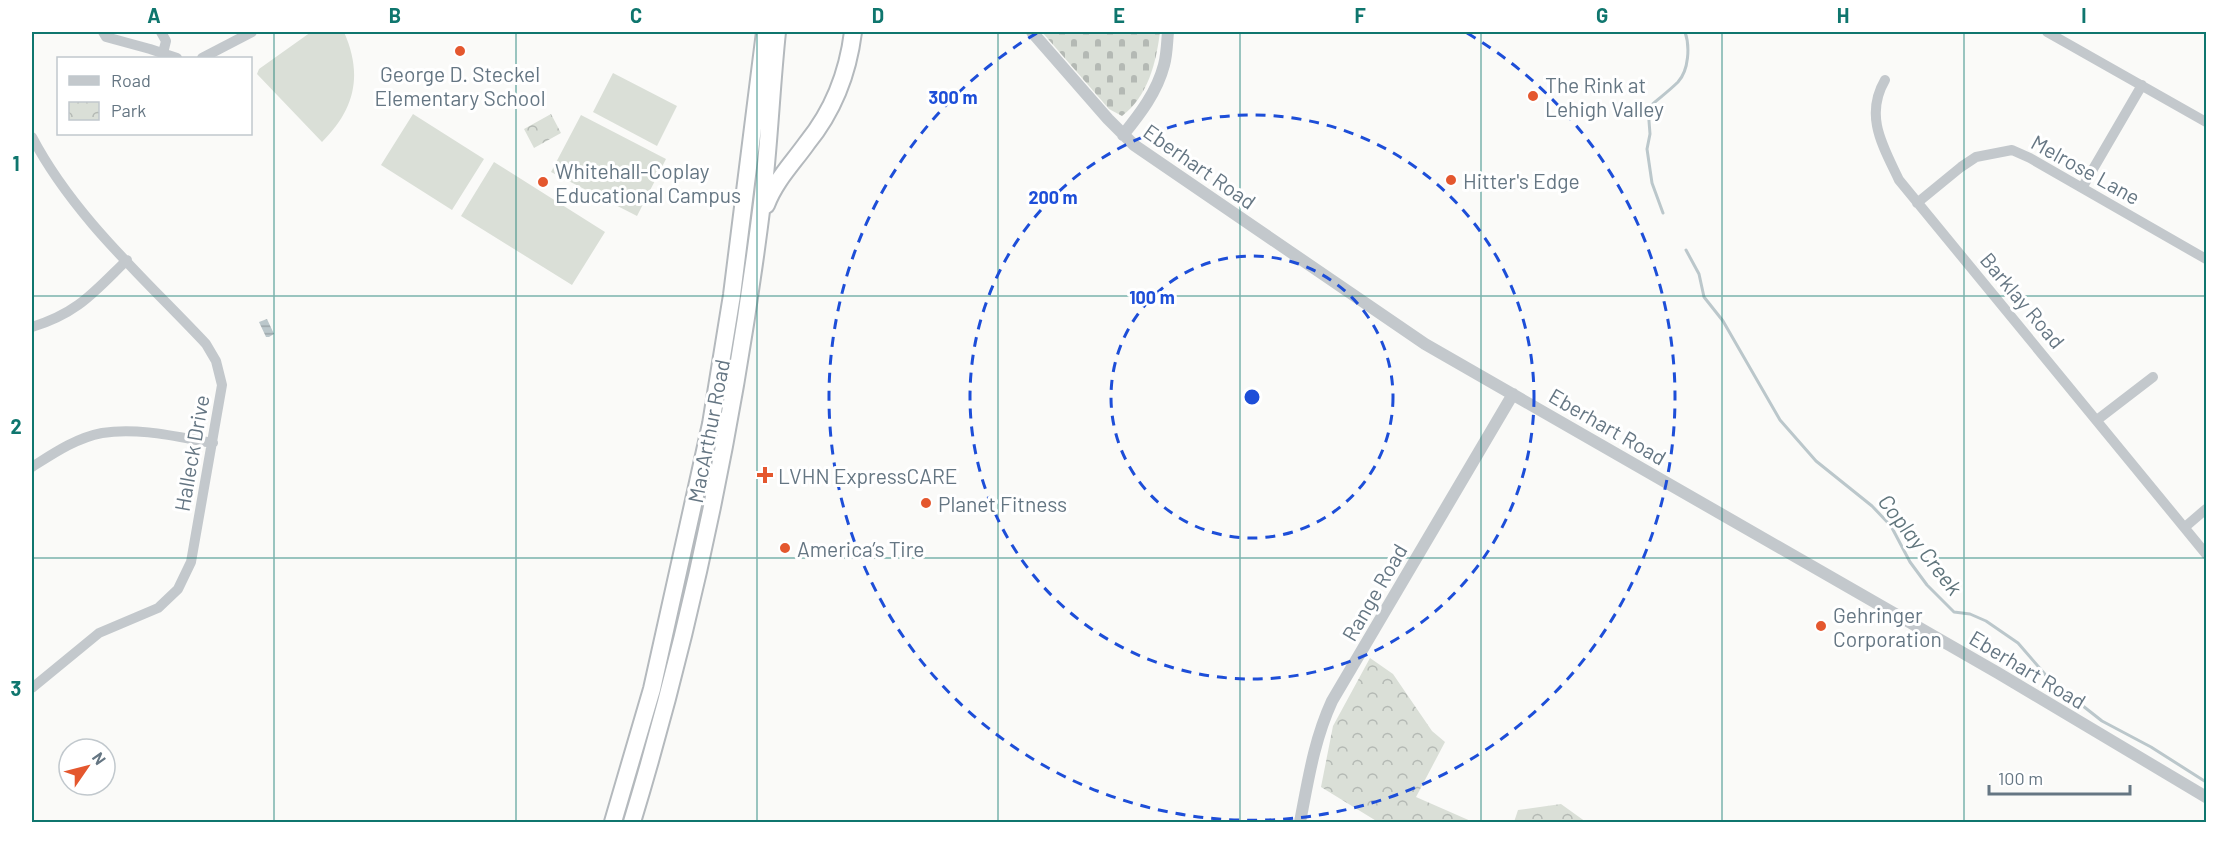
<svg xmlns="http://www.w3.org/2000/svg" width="2238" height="854" font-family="Barlow,sans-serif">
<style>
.cemetery{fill:url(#cemetery-stones)}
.park{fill:url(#park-crowns)}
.pitch{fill:#dadfd7}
.water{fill:url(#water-rules)}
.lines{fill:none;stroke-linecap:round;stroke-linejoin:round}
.stream{stroke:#bbc7cb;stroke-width:3}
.trunk-casing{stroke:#b4b9bd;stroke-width:20}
.minor{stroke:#c3c8cc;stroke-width:10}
.tertiary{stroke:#c3c8cc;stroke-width:12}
.trunk{stroke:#fff;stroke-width:16}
.grid{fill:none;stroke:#0f766e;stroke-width:1.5;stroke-opacity:0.55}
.ring{fill:none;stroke:#1d4ed8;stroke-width:3;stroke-dasharray:10 8}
.poi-dot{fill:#e4572e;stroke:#fff;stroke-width:2}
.labels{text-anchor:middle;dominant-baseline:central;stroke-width:6;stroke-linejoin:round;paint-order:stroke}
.poi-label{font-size:21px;fill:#657683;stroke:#fff;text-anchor:start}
.street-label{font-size:21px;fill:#657683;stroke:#fff}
.water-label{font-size:22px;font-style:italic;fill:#60757c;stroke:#fff}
.centre{fill:#1d4ed8;stroke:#fff;stroke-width:3}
.ring-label{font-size:18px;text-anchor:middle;font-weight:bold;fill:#1d4ed8;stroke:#fff;stroke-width:6;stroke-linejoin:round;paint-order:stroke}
.neatline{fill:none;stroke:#0f766e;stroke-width:2}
.grid-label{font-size:20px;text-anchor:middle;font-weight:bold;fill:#0f766e}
</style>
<defs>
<pattern id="cemetery-stones" width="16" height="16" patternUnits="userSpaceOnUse" patternTransform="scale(1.5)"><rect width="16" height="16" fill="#dadfd7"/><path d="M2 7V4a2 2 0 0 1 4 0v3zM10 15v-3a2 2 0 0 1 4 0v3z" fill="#b4b9b4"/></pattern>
<pattern id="park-crowns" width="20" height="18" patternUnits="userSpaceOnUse" patternTransform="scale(1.5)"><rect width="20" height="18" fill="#dadfd7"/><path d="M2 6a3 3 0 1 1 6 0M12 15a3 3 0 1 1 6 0" fill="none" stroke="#b4b9b4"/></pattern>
<pattern id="water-rules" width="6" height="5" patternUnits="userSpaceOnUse" patternTransform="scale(1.5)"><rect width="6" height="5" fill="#bbc7cb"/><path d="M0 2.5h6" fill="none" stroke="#9ca6aa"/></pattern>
</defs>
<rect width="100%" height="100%" fill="#fafaf8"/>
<path class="cemetery" d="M1042,32H1160C1156,63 1148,96 1122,116L1109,109Z"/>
<path class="park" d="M551,114L561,133L534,148L524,129Z
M1370,658L1393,674L1432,731L1445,742L1416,797L1473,822H1378L1321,787L1333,726Z
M1561,804L1586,822H1514L1518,810Z"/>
<path class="pitch" d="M311,32H344C363,75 355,109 322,142L257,74L259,69Z
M613,73L677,106L657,146L593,112Z
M413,114L484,159L452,210L381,165Z
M581,115L666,159L637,216L551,172Z
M494,162L605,232L572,285L461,216Z"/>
<path class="water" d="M267,319L274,334L269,337H266L259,322Z"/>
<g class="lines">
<path class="stream" d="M1663,213L1652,183L1647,149L1650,134L1648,108C1658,99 1669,91 1678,82C1689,70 1690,46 1685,32
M1686,250L1699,274L1704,297L1723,321L1780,420L1816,461L1872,506L1891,526L1910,562L1927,585L1954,612L1970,614L1986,621L2018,643L2050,680L2102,721L2151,747L2206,782"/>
<defs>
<path id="trunk" d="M766,205C775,181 792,164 807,143C833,111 848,72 853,32
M613,822L652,689L711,424L732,295L765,32
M632,822C693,621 736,412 762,203C769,146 771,89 777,32"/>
</defs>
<use href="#trunk" class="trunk-casing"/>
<path class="minor" d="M103,32L106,37L150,49L177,58
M161,32L166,41L163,53
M2047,32L2206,122
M202,58L252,32
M1885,80C1864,116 1883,146 1899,180L2206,554
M32,137C74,217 145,279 206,344L216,361L222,385L191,562L178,589L158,608L99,633L32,688
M2082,188L2142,85
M1917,203L1961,167L1976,157L2012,150L2030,158L2206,259
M32,327C78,313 94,292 127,260
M2097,420L2153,377
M32,467C54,453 76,438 102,433C138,427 178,437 213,443
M2185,527L2206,509"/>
<path class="tertiary" d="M1032,32L1108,119L1134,145L1425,344L1998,673L2206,797
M1123,135C1140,114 1157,92 1164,65C1167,54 1167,42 1168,32
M1300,822C1308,781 1314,740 1332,701L1513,394"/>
<use href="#trunk" class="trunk"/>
</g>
<path class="grid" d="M274,32V822M516,32V822M757,32V822M998,32V822M1240,32V822M1481,32V822M1722,32V822M1964,32V822M32,296H2206M32,558H2206"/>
<g class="ring">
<circle cx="1252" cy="397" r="141"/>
<circle cx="1252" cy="397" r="282"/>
<path d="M1467 33A423 423 0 1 1 1037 33"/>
</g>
<g class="poi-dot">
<circle cx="460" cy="51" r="6"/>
<circle cx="1533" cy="96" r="6"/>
<circle cx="1451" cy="180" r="6"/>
<circle cx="543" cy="182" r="6"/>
<path d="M762 466h6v6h6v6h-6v6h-6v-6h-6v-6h6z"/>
<circle cx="926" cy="503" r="6"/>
<circle cx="785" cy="548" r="6"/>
<circle cx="1821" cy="626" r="6"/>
</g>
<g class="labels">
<g class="poi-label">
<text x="460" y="73" text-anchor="middle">George D. Steckel<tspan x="460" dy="24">Elementary School</tspan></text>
<text x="1545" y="84">The Rink at<tspan x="1545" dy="24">Lehigh Valley</tspan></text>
<text x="555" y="170">Whitehall-Coplay<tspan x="555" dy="24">Educational Campus</tspan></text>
<text x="1463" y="180">Hitter's Edge</text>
<text x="778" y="475">LVHN ExpressCARE</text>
<text x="938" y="503">Planet Fitness</text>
<text x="797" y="548">America’s Tire</text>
<text x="1833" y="614">Gehringer<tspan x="1833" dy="24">Corporation</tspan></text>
</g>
<g class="street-label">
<text transform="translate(1200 166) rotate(35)">Eberhart Road</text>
<text transform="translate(2086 169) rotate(29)">Melrose Lane</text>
<text transform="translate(2023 300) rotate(50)">Barklay Road</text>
<text transform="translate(1608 426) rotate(30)">Eberhart Road</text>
<text transform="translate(708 431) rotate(-79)">MacArthur Road</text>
<text transform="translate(191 453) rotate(-80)">Halleck Drive</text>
<text transform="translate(1374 592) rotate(-60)">Range Road</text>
<text transform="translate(2028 669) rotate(31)">Eberhart Road</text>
</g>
<g class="water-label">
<text transform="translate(1921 544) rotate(52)">Coplay Creek</text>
</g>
</g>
<circle cx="1252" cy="397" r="9" class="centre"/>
<g class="ring-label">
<text x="953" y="104">300 m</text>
<text x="1053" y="204">200 m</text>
<text x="1152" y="304">100 m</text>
</g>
<rect width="2238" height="854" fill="none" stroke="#ffffff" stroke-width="66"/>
<rect x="57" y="57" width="195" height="78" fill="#ffffff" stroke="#c1c8cd" stroke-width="1.5"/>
<rect x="69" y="76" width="30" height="9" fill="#c3c8cc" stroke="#c1c8cd" stroke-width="1.5"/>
<text x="111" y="87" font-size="18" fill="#657683">Road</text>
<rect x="69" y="102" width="30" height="18" fill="url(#park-crowns)" stroke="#c1c8cd" stroke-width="1.5"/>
<text x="111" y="117" font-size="18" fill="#657683">Park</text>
<g transform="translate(87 767) rotate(55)"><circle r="28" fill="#ffffff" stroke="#c1c8cd" stroke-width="1.5"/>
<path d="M0-4.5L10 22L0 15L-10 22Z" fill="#e4572e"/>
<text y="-9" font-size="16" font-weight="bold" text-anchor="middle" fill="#657683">N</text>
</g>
<path d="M1989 785v9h141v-9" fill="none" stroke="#657683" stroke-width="3"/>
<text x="1998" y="785" font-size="18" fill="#657683" stroke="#ffffff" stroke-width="4.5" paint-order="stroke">100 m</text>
<rect x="33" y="33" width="2172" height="788" class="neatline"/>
<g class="grid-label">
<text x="154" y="23">A</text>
<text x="395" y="23">B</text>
<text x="636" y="23">C</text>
<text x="878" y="23">D</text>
<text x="1119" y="23">E</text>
<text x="1360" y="23">F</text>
<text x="1602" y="23">G</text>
<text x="1843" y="23">H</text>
<text x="2084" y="23">I</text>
<text x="16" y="171">1</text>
<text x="16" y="434">2</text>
<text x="16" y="696">3</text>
</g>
</svg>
